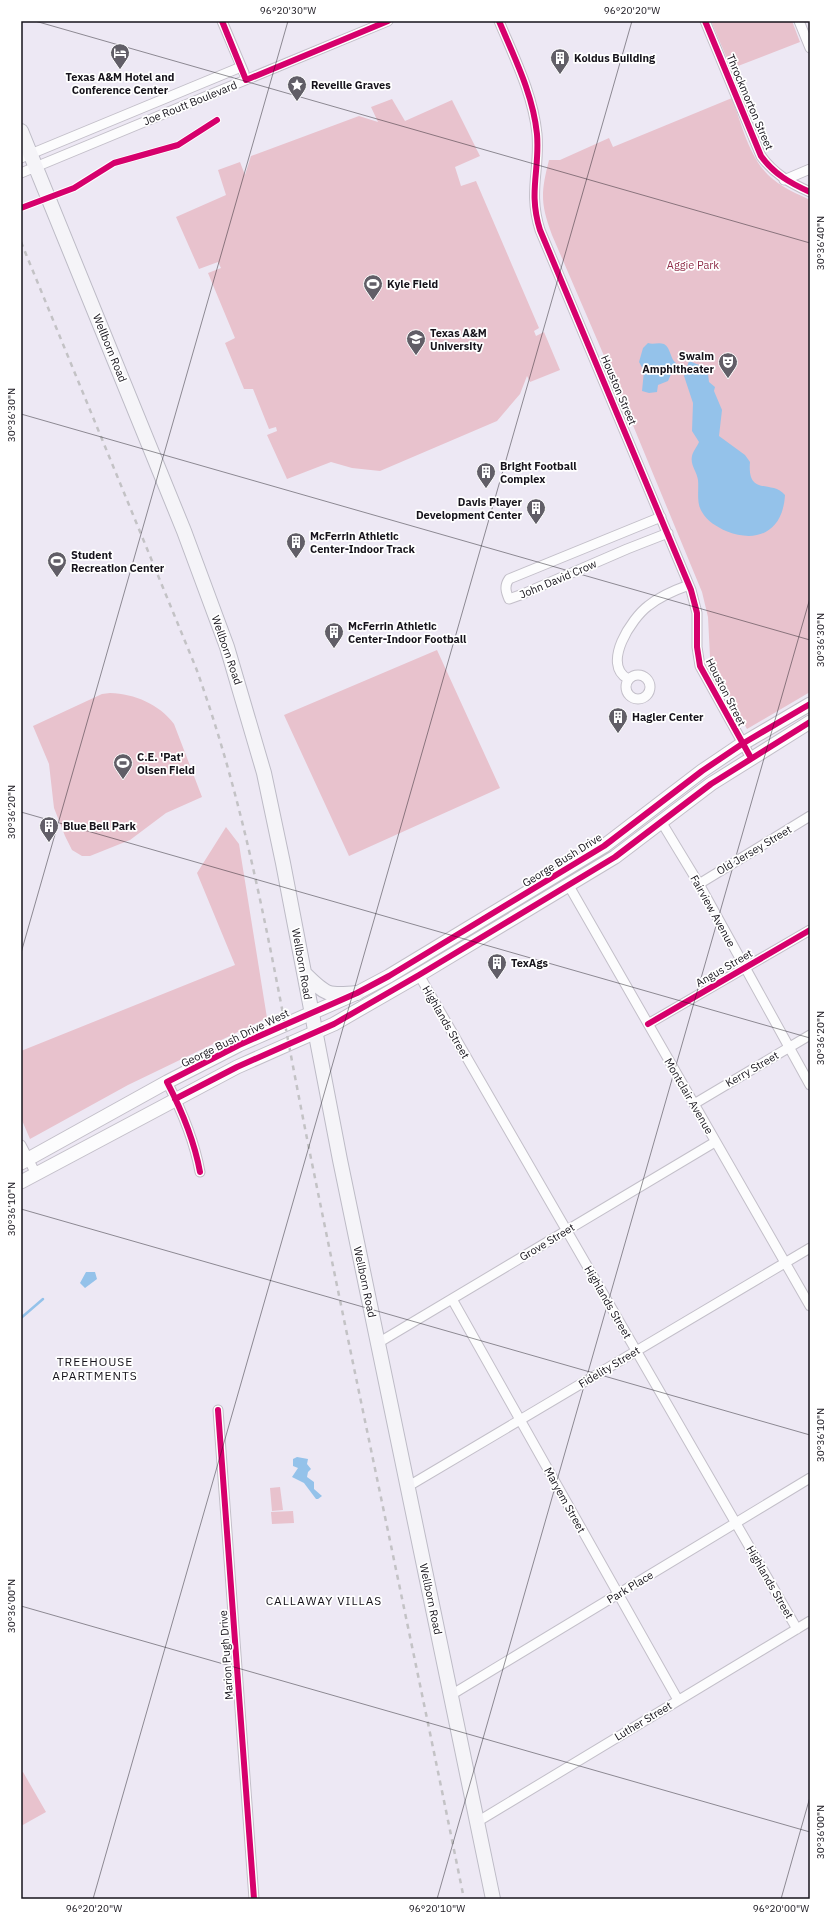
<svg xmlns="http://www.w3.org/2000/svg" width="831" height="1920" font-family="'IBM Plex Sans',sans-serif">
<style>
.green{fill:#e8c2cd}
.water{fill:#94c2ea}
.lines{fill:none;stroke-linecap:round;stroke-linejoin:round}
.stream{stroke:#94c2ea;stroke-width:2.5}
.street-casing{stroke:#c3bfc9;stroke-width:11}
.secondary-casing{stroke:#c3bfc9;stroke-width:15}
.primary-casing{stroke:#bdbbc6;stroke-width:16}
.street{stroke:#fcfcfd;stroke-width:9}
.secondary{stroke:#fcfcfd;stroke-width:13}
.primary{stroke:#f5f4f8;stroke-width:14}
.rail{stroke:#c3c2c5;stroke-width:2.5;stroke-dasharray:5 5;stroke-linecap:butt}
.cycleway-casing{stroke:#fff;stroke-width:8}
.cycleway{stroke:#d6006c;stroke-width:6}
.ticks{fill:none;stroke:#16131b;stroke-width:1;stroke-opacity:0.45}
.labels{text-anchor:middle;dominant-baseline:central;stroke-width:3.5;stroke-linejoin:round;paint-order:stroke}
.poi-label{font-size:11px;font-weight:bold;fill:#16131b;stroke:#fff;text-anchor:start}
.street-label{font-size:11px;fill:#16131b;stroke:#fff}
.park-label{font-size:11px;fill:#8f2e49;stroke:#fff}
.neighbourhood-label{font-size:12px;letter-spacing:1px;fill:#16131b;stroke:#fff}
.neatline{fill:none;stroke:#16131b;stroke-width:1.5}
.ticks-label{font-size:10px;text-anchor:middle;fill:#16131b}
</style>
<rect width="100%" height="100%" fill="#ede8f4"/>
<path class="green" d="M711,21H792L800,42L738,66L734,59L728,61Z
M732,98C742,125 750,162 774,180C785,189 798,194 810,200V692L747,729L715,671L710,657L708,617L702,592L608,365L552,235C540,203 541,192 549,160H560L609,138L613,147Z
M392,99L405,121L452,100L480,156L455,167L461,186L476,181L539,328L534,331L536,336L544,332L560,370L530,382L527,376L520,394L497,421L380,471L352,468L331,462L287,479L267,435L277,431L276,427L269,429L253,389H244L225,343L235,338L208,273L221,268L218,262L199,269L176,217L226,195L218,170L240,162L245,175L251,156L359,116L378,122L371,107Z
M437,650L500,788L349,856L284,715Z
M110,693C135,694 159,704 174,724L202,797L166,813L130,840L90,856H82L72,850L65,836L54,808L49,764L33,726L102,694Z
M226,827L239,844L267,1018L128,1085L30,1139L21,1118V1051L235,965L197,873Z
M280,1487L283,1510L272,1511L270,1488Z
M293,1511L294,1523L272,1524L271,1512Z
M23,1772L46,1812L21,1826V1773Z"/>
<path class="water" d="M648,343C653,345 658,342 664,344C671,348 670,359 676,363L668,381L658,385L657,392L649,393L642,391L644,371L639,362L643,348Z
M689,361L699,365L702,371L708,374L709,382L715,387L714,391L722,410L719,436L745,455L750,462C747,497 772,479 785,495C783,531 758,544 726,531C717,527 707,521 702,512C696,503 699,490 698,480C697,472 690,465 692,456C693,451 697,447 699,442L692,431L693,403L684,376Z
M86,1272H95L97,1279L85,1288L80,1283Z
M297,1457L308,1459L307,1464L311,1469L308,1472L307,1477L314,1482V1489L322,1496L318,1499H316L304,1483L292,1477L298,1468L293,1466V1459Z"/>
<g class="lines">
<path class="stream" d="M21,1318L43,1299"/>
<defs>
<path id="street" d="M222,21L244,73
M499,21C514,57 533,94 537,134C540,170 528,192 540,230L691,590L697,613V647L700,666L751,758
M705,21L761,156C774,174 790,183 810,192
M799,21L810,48
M21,158L241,67
M21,173L388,21
M784,180L810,169
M661,517L509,579C504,586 506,592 509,599L523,594L627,549L668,533
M626 687a12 12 0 1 1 24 0a12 12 0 1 1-24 0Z
M628,679C601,664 632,618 648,606C660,596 675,590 689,585
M662,823L699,884L810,1085
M699,884L810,816
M569,886L810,1306
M419,975L797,1629
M648,1024L810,930
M167,1082C182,1111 194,1139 200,1172
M694,1104L810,1035
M21,1145L36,1174
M452,1299L678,1700
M378,1343L715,1142
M218,1410L254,1899
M407,1487L810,1248
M451,1695L810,1478
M477,1822L810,1621"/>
<path id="secondary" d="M21,1163L167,1082L239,1045L357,993L389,976L604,846L702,771L742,744L810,704
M21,1182L237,1067L334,1024L419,975L615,857L711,784L810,722"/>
<path id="primary" d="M21,131L184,531L227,647L264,773L283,863L340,1160L493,1899
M305,974C326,995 328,996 357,993"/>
</defs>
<use href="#street" class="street-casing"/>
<use href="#secondary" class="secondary-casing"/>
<use href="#primary" class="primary-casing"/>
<use href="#street" class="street"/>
<use href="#secondary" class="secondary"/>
<use href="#primary" class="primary"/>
<path class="rail" d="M21,242L196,668C255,831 279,1004 314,1173C363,1415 415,1657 464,1899"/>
<defs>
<path id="cycleway" d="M222,21L246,80L388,21
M499,21C514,57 533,94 537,134C540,170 528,192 540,230L691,590L697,613V647L700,666L751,758
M705,21L761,156C774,174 790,183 810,192
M21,208L74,188L114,163L178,145L217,120
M648,1024L810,930
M175,1099L237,1067L334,1024L419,975L615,857L711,784L810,722
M200,1172C194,1139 182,1111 167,1082L239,1045L357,993L389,976L604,846L702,771L742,744L810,704
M218,1410L254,1899"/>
</defs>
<use href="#cycleway" class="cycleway-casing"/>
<use href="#cycleway" class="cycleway"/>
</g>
<path class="ticks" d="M35,21L810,243M21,414L810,640M21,812L810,1038M21,953L288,21M21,1209L810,1435M21,1606L810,1832M93,1899L632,21M437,1899L810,598M781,1899L810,1797"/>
<defs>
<symbol id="hotel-pin" viewBox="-11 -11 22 30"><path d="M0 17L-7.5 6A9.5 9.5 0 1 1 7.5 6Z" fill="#615e67" stroke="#fff"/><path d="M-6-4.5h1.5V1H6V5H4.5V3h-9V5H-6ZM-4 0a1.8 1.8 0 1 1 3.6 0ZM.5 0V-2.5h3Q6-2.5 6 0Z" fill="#fff"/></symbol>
<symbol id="building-pin" viewBox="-11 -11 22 30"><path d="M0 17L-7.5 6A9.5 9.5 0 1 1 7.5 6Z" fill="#615e67" stroke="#fff"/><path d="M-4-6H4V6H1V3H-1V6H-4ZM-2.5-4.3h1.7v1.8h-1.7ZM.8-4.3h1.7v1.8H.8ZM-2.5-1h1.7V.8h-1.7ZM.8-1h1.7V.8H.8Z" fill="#fff"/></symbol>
<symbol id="sight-pin" viewBox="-11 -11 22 30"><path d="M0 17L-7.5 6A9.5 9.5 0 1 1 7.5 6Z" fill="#615e67" stroke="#fff"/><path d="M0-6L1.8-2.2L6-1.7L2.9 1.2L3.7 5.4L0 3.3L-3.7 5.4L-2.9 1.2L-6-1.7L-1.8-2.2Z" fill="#fff"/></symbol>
<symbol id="stadium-pin" viewBox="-11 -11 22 30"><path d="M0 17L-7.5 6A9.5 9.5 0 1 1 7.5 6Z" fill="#615e67" stroke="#fff"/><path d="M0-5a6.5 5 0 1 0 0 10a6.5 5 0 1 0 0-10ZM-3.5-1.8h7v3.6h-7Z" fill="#fff"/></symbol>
<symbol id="university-pin" viewBox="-11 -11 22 30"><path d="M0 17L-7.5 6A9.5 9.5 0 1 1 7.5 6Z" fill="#615e67" stroke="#fff"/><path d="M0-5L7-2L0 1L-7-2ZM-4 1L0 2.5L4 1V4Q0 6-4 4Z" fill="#fff"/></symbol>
<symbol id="theatre-pin" viewBox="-11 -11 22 30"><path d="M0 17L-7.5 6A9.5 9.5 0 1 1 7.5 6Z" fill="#615e67" stroke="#fff"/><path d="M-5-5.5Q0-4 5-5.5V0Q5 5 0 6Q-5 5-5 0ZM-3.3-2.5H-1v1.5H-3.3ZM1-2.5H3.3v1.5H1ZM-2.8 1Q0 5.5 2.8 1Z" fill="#fff"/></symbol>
</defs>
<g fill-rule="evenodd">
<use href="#hotel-pin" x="109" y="42" width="22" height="30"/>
<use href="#building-pin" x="549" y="47" width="22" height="30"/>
<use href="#sight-pin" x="286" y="74" width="22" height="30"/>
<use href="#stadium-pin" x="362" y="273" width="22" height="30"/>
<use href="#university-pin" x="405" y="328" width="22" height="30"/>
<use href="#theatre-pin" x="717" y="351" width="22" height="30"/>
<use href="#building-pin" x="475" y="461" width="22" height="30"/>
<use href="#building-pin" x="525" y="497" width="22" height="30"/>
<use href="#building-pin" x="285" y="531" width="22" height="30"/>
<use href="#stadium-pin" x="46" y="550" width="22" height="30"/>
<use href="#building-pin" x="323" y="621" width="22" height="30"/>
<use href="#building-pin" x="607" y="706" width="22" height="30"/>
<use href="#stadium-pin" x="112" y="752" width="22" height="30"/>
<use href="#building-pin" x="38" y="815" width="22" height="30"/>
<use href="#building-pin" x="486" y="952" width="22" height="30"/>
</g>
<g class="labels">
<g class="poi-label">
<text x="574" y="58">Koldus Building</text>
<text x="120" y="77" text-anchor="middle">Texas A&amp;M Hotel and<tspan x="120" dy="13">Conference Center</tspan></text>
<text x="311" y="85">Reveille Graves</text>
<text x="387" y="284">Kyle Field</text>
<text x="430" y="333">Texas A&amp;M<tspan x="430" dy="13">University</tspan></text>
<text x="714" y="356" text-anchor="end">Swaim<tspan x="714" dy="13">Amphitheater</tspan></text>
<text x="500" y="466">Bright Football<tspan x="500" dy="13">Complex</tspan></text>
<text x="522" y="502" text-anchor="end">Davis Player<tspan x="522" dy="13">Development Center</tspan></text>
<text x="310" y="536">McFerrin Athletic<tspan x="310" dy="13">Center-Indoor Track</tspan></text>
<text x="71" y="555">Student<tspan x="71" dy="13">Recreation Center</tspan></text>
<text x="348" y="626">McFerrin Athletic<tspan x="348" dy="13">Center-Indoor Football</tspan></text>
<text x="632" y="717">Hagler Center</text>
<text x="137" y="757">C.E. 'Pat'<tspan x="137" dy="13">Olsen Field</tspan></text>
<text x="63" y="826">Blue Bell Park</text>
<text x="511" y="963">TexAgs</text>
</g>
<g class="street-label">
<text transform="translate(750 102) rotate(67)">Throckmorton Street</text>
<text transform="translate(190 103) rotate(-22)">Joe Routt Boulevard</text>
<text transform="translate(110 348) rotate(68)">Wellborn Road</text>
<text transform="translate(619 390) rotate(67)">Houston Street</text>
<text transform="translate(558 579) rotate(-23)">John David Crow</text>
<text transform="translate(227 650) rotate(71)">Wellborn Road</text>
<text transform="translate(726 692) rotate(63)">Houston Street</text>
<text transform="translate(754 850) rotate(-31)">Old Jersey Street</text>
<text transform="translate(562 860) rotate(-32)">George Bush Drive</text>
<text transform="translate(713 911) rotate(61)">Fairview Avenue</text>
<text transform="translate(302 964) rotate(80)">Wellborn Road</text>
<text transform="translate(724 968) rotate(-30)">Angus Street</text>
<text transform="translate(446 1022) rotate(60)">Highlands Street</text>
<text transform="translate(235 1038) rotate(-26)">George Bush Drive West</text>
<text transform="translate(752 1069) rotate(-30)">Kerry Street</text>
<text transform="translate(689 1096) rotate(60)">Montclair Avenue</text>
<text transform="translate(547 1242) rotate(-31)">Grove Street</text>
<text transform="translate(365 1282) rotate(78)">Wellborn Road</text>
<text transform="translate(608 1302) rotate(60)">Highlands Street</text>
<text transform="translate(609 1367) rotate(-31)">Fidelity Street</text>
<text transform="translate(565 1500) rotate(61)">Maryem Street</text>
<text transform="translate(770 1582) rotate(60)">Highlands Street</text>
<text transform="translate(630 1587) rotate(-31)">Park Place</text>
<text transform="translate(431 1599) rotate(78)">Wellborn Road</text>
<text transform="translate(226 1655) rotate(-94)">Marion Pugh Drive</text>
<text transform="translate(643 1721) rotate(-31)">Luther Street</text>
</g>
<g class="park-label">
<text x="693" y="265">Aggie Park</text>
</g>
<g class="neighbourhood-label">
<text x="95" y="1361">TREEHOUSE<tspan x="95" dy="14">APARTMENTS</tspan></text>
<text x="324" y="1600">CALLAWAY VILLAS</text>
</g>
</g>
<rect width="831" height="1920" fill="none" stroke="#ffffff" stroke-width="44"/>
<rect x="22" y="22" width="787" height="1876" class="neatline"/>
<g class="ticks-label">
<text x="288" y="14">96°20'30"W</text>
<text x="632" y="14">96°20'20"W</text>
<text transform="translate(820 243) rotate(-90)" y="4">30°36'40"N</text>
<text transform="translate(11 415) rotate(-90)" y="4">30°36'30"N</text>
<text transform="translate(820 640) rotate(-90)" y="4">30°36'30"N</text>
<text transform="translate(11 812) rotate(-90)" y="4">30°36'20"N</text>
<text transform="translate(820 1038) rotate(-90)" y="4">30°36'20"N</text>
<text transform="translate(11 1209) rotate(-90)" y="4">30°36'10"N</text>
<text transform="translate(820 1435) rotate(-90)" y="4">30°36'10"N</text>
<text transform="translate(11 1606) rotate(-90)" y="4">30°36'00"N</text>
<text transform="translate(820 1832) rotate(-90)" y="4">30°36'00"N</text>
<text x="94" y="1912">96°20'20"W</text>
<text x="437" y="1912">96°20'10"W</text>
<text x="781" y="1912">96°20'00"W</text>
</g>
</svg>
